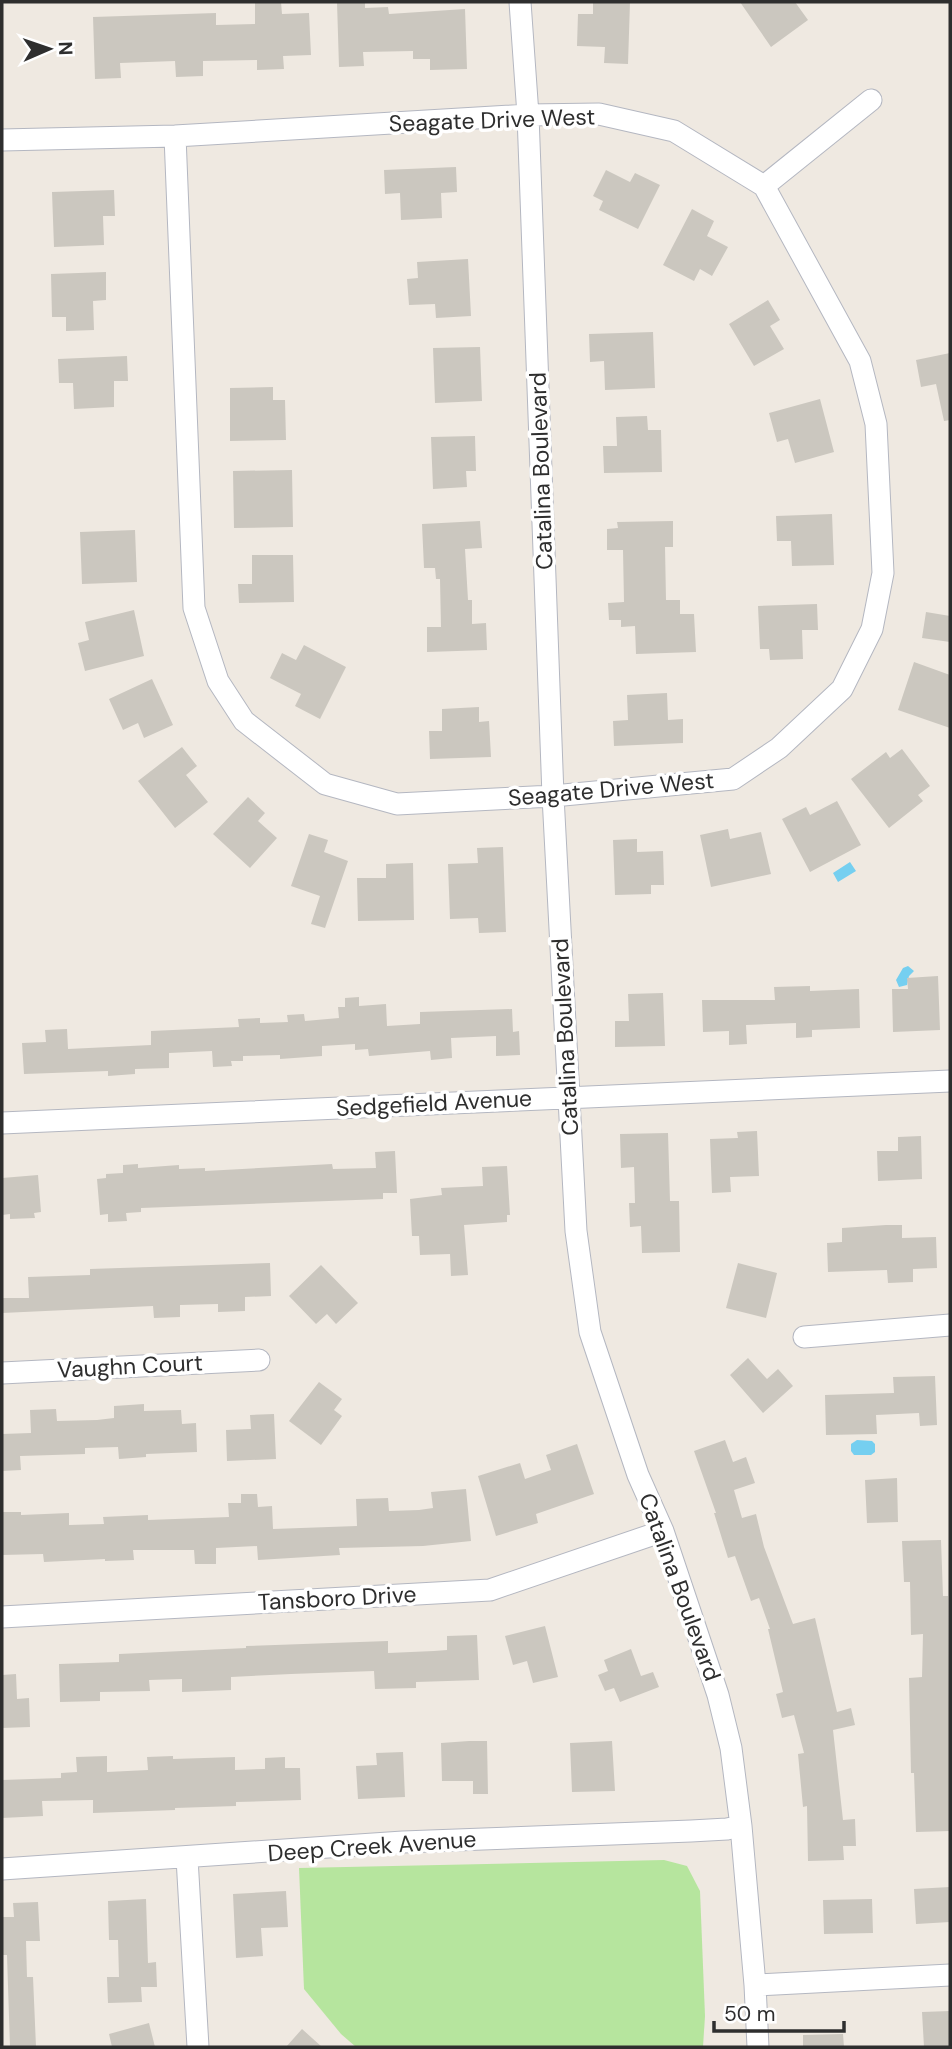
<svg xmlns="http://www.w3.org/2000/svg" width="952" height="2049" font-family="'DM Sans',sans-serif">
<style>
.green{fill:#b6e59e}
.water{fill:#75cff0}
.building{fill:#cbc7bf}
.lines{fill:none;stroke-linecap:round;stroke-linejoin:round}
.minor-casing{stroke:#b4b7c1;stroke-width:23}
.minor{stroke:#fff;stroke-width:21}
.labels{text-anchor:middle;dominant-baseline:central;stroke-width:7;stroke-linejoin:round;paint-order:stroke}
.street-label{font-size:23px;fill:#2e2e2e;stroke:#fff}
</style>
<rect width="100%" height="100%" fill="#efe9e1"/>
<path class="green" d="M664,1860L687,1866L700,1891L705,2016L703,2047H356L341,2034L304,1989L299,1868Z"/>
<path class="water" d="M850,862L856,871L838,882L833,873Z
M908,966L914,971L909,976L907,985L899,987L896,980L903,968Z
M857,1440L872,1441L875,1444V1452L871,1455H854L851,1451V1444Z"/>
<path class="building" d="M255,2H281L282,14L309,13L311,55L283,56L284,69L257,70V60L203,61V76L176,77L175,61L120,63L121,78L95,79L93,17L216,13V25L255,24Z
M337,2H365V8L388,7L389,14L465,9L467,69L430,70V59H413V51L363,52L364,66L339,67Z
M593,2H630L628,64L604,63L605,47L577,46L578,14H593Z
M740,2H795L808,20L771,47Z
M456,167L457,192L441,193L442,218L401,220L400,193L385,194L384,170Z
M606,170L630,182L635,173L660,185L638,229L599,210L603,201L593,196Z
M114,190L115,216H103L104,245L54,247L52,192Z
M692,209L714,221L707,236L728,247L712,276L700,269L694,281L663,265Z
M468,259L471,316L436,318L435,304L409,305L407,279L418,278L417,262Z
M106,272V300L93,301L94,330L66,331V317H52L51,274Z
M768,300L780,320L770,326L784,349L754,366L729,324Z
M653,332L655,388L605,390L604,361L590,362L589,334Z
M480,347L482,401L435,403L433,348Z
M950,353V420L944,421L936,384L921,387L916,360Z
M127,356L128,381H114V407L74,409L73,383H59L58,359Z
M273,387V400H285L286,440L230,441V388Z
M820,399L834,452L795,463L788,439L777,442L769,413Z
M647,416L648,430H661L662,472L604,473L603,446H617L616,417Z
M475,436L476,471H466L467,487L433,489L431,437Z
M292,470L293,527L234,528L233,471Z
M832,514L834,565L792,566L791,541H777L776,516Z
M480,521L482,548L465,549L468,600H472V624L486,623L487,650L427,652V627H441L440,579H436L435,568H424L422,524Z
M673,521V547H665L666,600H680V614H694L696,652L636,654L635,626L621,627V620H609L608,603L624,602L623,550H607V529L618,528L617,522Z
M135,530L137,582L82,584L80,532Z
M252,555H293L294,602L239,603L238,584H252Z
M817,604L818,630H802L803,659L770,660L769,649H760L758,606Z
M134,610L144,656L85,671L78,643L89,640L85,622Z
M926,612L950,616V642L922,638Z
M304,645L346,667L320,719L295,706L301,694L270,678L282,653L296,660Z
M914,662L950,675V728L898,710Z
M152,679L173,725L144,738L138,723L123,730L109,699Z
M667,693L668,720L683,719V743L614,746L613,721L628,720L627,695Z
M479,707V722L489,721L491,757L430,759L429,731H442V709Z
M182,747L197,766L186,775L208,802L175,828L138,781Z
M902,749L930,786L918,795L923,801L889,828L851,779L886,752L890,758Z
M248,797L265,813L258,821L277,838L250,868L213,834Z
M837,801L861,845L810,872L782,819L806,807L810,815Z
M728,829L730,839L761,832L771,874L711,887L700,835Z
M309,834L328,840L324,852L348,861L325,928L311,924L320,896L291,886Z
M637,839V852L663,851L664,885H651V894L615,895L613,840Z
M503,847L506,932L479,933L478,918L450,919L448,864L478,863L477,848Z
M413,863L414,920L358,921L357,878H386V864Z
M938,976L940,1030L893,1032L892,989H908L907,978Z
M810,986V991L859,989L860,1028L812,1030V1037L796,1038V1023L746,1025L747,1044L729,1045V1031L703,1032L702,1000H775L774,987Z
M663,993L665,1046L615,1047V1021H629L628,994Z
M359,997V1006L386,1004L387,1026L420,1024V1012L512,1009L513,1032L519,1031L520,1055L496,1056V1036L451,1038L452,1058L431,1060L430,1051L369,1056L368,1049L355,1050V1044L322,1046V1056L280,1059V1055L243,1056V1061H231L232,1066L213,1067L212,1051L169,1053V1068L135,1069V1074L108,1076V1071L24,1074L22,1043L46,1042L45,1030L67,1029L68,1049L151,1045V1031L239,1027L238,1019L260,1018V1023L288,1022L287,1015L304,1014L305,1021L339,1018L338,1007H345V998Z
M757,1131L759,1176L730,1177L731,1192L712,1193L710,1139L738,1138L737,1132Z
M668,1133L670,1201H679L680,1252L642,1253L641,1226L630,1227L629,1203H635L634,1167L621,1168L620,1134Z
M921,1136L922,1179L878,1181L877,1151H898V1137Z
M395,1151L397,1193H383V1199L141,1208V1212L126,1213L127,1221L108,1222V1214L100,1215L97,1179L106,1178V1174L123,1173V1165L138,1164V1168L179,1165V1169L205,1168V1171L332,1164L333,1169L376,1168L375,1152Z
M507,1166L510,1215H507V1222L464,1225L468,1275L451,1276L450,1254L420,1255L419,1236H412L410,1199L442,1195L441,1188L483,1186L482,1167Z
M38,1175L41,1212L34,1213L35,1218L10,1219V1214L2,1215V1178Z
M886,1225H902V1238L936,1237L937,1268L913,1269V1282L888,1283L887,1270L828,1272L827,1243L842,1242V1228Z
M270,1263L271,1296L245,1297V1311L218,1312V1304L180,1305V1317L154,1318L153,1306L2,1313V1298H29L28,1277L90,1275V1269Z
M738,1263L777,1273L766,1318L726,1308Z
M321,1265L358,1303L336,1324L327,1314L316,1324L289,1296Z
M748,1358L767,1379L778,1369L793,1386L763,1413L730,1375Z
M935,1376L937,1425L920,1426L919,1413L876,1415L877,1434L826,1435L825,1395L894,1393L893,1377Z
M319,1382L342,1399L334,1410L342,1416L321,1445L289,1421Z
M144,1404V1411L181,1410L182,1424L196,1423L197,1452L146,1454V1457L119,1459L118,1447L85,1448V1454L20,1456L21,1470L2,1471V1434L31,1433L30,1410L56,1409L57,1421L97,1420L114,1418V1406Z
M274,1414L276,1459L227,1461L226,1430L251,1429L250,1415Z
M725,1440L733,1462L746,1457L755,1483L734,1490L742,1518L756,1514L764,1547L793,1624L815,1618L837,1712L851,1708L855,1725L833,1730L843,1820L855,1819L856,1846H843L844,1860L808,1861L807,1806L803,1807L798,1754L804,1753L794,1715L782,1718L776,1694L783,1692L768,1629H770L759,1598L751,1601L735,1556L728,1558L714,1513H716L694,1451Z
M577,1444L594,1494L536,1514L538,1523L496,1536L478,1476L520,1463L525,1479L551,1470L546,1455Z
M897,1478L898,1522L867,1523L865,1480Z
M466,1489L471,1541L423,1546L339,1548L340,1555L258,1560L257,1546L216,1548V1564H195L194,1550H133L134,1560L105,1561V1559L44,1562L43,1554L2,1555V1512H21V1515L69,1513V1525L104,1524L103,1517L148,1515V1520L229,1517L228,1503H241V1494H257L258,1507L272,1506L273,1529L357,1526L356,1499L388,1498L389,1511L419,1510L433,1508L431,1492Z
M941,1540L943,1596H948L950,1831L916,1832L914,1773H911L909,1678L922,1677L923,1634L911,1635L910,1582H904L902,1541Z
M545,1626L558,1677L533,1683L527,1661L513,1665L505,1636Z
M477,1635L479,1680L416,1682V1688L375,1689L374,1671L291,1674L231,1677V1690L182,1692V1679L149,1680L150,1691L100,1692V1701L60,1702L59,1664L119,1662V1654L246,1648V1646L388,1641V1653L434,1651L447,1650V1636Z
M631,1649L641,1676L653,1672L659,1687L620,1702L614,1688L605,1691L598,1675L608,1671L604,1660Z
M16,1674L17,1699L29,1698L30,1727L2,1728V1675Z
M469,1741H487L488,1794H473V1781H442L441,1743Z
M612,1741L615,1791L572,1792L570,1743Z
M403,1752L405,1797L358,1799L356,1766L377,1765L376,1753Z
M107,1756V1772L148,1770L147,1757L173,1756V1759L235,1757V1770L265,1769V1758L285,1757V1768H300L301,1800L236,1802V1806L175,1808V1810L93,1813V1800L42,1801L43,1816L2,1818V1780L61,1778V1773L77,1772L76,1757Z
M950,1887V1922L916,1924L914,1889Z
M286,1891L288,1927L261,1928L263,1956L236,1958L233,1894Z
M146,1899L148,1963L156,1962L157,1987H141L142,2002L108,2003L107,1977H119L118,1940H109L108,1901Z
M872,1899L873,1933L824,1934L823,1900Z
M38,1902L40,1941H26L27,1977H33L36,2047H10L7,1955H2V1917H14L13,1903Z
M950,2011V2047H924L922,2012Z
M149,2023L155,2047H112L109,2034Z
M302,2029L322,2047H286Z
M843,2034L844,2047H803V2035Z"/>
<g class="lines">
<defs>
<path id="minor" d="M520,2L528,115L553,796L576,1231L590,1332L638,1475L663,1531L718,1695L731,1748L741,1826L755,1985L758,2047
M2,140L175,136L528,115L599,114L674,131L764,186L860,361L876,424L883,573L872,629L842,689L779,748L733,779L553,796L397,804L325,784L244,721L218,681L194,608L175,136
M764,186L871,100
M2,1123L950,1081
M804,1337L950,1325
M2,1373L259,1360
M2,1617L490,1590L663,1531
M187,1858L198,2047
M2,1869L403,1842L691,1831L727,1829L741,1826
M755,1985L950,1975"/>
</defs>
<use href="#minor" class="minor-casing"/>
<use href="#minor" class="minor"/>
</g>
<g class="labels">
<g class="street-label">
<text transform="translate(492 120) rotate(-2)">Seagate Drive West</text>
<text transform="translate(541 471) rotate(-92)">Catalina Boulevard</text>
<text transform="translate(611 789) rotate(-5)">Seagate Drive West</text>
<text transform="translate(565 1037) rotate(-93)">Catalina Boulevard</text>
<text transform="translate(434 1103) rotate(-3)">Sedgefield Avenue</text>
<text transform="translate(130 1366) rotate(-3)">Vaughn Court</text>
<text transform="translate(680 1587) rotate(70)">Catalina Boulevard</text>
<text transform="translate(337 1598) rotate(-3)">Tansboro Drive</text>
<text transform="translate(372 1846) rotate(-4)">Deep Creek Avenue</text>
</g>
</g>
<rect width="952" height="2049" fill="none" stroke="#2e2e2e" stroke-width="7"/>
<g transform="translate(49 49) rotate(88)" stroke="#ffffff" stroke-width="5" paint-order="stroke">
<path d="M0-5L12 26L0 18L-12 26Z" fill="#2e2e2e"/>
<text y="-10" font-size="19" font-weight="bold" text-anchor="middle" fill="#2e2e2e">N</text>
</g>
<path d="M714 2021v10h130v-10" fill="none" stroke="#2e2e2e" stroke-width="3.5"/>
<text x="724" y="2021" font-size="21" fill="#2e2e2e" stroke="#ffffff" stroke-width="5" paint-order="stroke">50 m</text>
</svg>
